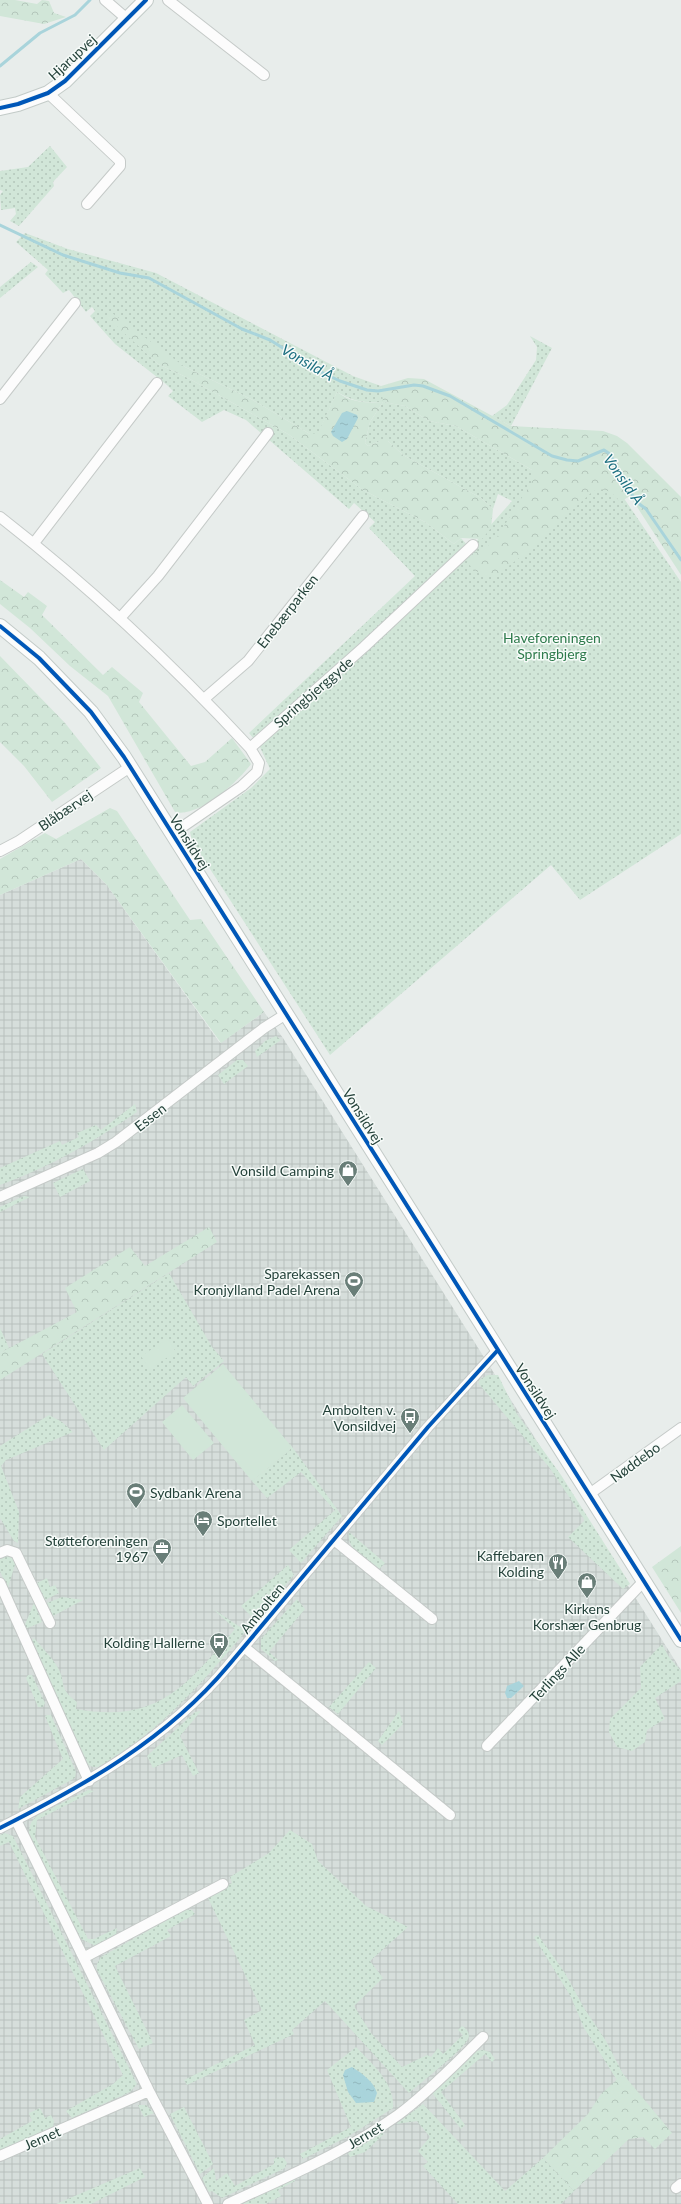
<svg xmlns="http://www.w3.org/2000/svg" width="681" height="2204" font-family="Lato,sans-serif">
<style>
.industrial{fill:url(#industrial-grid)}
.grass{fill:url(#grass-dots);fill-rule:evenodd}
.forest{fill:url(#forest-crowns)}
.park{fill:#d1e6d8}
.water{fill:url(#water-ripples)}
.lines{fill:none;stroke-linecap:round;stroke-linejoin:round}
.stream{stroke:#a9d4db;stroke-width:3}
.street-casing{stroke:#c5cac8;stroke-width:12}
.secondary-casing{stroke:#c3cbc8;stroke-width:16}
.street{stroke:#fcfcfc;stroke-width:10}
.secondary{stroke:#fcfcfc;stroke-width:14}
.cycleway-casing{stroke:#f7fbf9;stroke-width:6}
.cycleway{stroke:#0057b8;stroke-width:4}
.labels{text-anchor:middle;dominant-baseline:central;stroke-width:3;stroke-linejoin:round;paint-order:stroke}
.street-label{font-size:14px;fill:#24423a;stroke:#f7fbf9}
.park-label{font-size:14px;fill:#2d7a4b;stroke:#f7fbf9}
.poi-label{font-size:14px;fill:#24423a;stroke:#f7fbf9;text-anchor:end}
.water-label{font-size:15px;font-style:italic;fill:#1c6f80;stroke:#f7fbf9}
</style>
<defs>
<pattern id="industrial-grid" width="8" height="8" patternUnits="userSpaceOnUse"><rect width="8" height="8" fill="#d6dedb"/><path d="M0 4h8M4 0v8" fill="none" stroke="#b8c0bd"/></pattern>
<pattern id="grass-dots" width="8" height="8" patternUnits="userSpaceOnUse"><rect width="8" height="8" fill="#d1e6d8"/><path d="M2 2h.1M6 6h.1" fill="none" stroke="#b3c6ba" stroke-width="1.8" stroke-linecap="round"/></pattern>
<pattern id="forest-crowns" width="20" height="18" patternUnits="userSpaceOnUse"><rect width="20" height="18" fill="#d1e6d8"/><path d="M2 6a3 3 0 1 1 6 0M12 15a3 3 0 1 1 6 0" fill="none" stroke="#b3c6ba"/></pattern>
<pattern id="water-ripples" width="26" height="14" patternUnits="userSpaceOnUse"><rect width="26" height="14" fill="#a9d4db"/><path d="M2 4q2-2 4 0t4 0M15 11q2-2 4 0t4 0" fill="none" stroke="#91b7bd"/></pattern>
</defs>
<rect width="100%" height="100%" fill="#e8edeb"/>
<path class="industrial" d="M81,859L106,884L220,1043L264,1012L283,1038L681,1670V2204H0V895Z"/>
<path class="grass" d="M50,146L67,167L53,182L54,186L19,226L10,221L16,214L15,208L1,210L0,195L3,191L0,190V171L28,167Z
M25,233L68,249L156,273L353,376L381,386L384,402L405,406L429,421L456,426L532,470L556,462L623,497L681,582V834L580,900L551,865L330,1055L192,841L190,832L251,788L270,769L259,745L249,733L415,576L369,528L375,522L354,503L349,509L246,420L224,410L202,422L168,396L173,391L167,385L115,344L90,316L95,311L92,307L86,312L69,290L63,293L45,274L48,270L16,242ZM108,317L185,367L251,399L310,434H318L337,392C354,402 364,403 383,402L370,422L365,443L368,446L380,441H388L403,455L481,498L493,509L498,494L512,501L473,545H467L461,538L454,544L425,522L363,490L288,434L188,378L158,364Z
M31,262L38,267L0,298V287Z
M530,336L552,348L511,426L492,416L507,405L536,360L537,347Z
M276,1036L281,1040L257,1057L255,1051L265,1041Z
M237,1060H243L248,1066L224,1084L218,1075Z
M135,1104L137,1112C94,1142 49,1167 0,1185V1168L60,1141L62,1145L79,1137L77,1133L96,1125L101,1130Z
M83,1169L90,1181L60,1197L53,1183Z
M24,1196L30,1197L0,1212V1207Z
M169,1273L212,1347L224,1361L193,1386L186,1377L104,1450L42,1354Z
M0,1328L9,1348L0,1353Z
M488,1375H498L517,1414L561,1475L630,1584L623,1589L568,1537L584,1521V1519L549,1467L479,1384V1380Z
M49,1415L62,1422L73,1432L6,1460L1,1466L19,1512L18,1543L14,1541L0,1518V1446Z
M290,1444L342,1516L301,1563L289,1550L334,1511L336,1512L301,1472L267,1498L252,1481L290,1450Z
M349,1532L385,1563L379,1569C366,1559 346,1550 349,1532Z
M3,1554L11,1557L16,1561L8,1588L0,1571V1555Z
M288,1565L294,1575L260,1614L256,1618L251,1616L241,1606Z
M47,1578L50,1587L55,1585L59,1593L45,1600L37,1583Z
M62,1597L83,1600L53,1616L47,1603Z
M297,1599L305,1609L269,1652L278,1660L275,1661L261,1649V1639Z
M34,1603L42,1622L25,1629L24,1627Z
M213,1609L246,1631C207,1677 166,1725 114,1757C109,1760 101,1767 96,1767C91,1767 89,1765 85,1762L32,1641L34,1638C42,1648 52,1657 58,1668C67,1684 57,1687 77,1702L76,1709C158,1724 186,1686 235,1629Z
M662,1644L669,1657L681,1671V1681L655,1698L665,1719L647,1730L645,1742L632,1751L617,1747L609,1732L610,1719L641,1688L640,1667Z
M369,1662L376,1668L338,1714L329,1707Z
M28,1675H32L45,1703L43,1707H38L26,1678Z
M201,1711L180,1736L199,1773L193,1776L182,1755L153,1768L147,1756L195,1712Z
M399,1711L403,1724L382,1745L378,1741Z
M47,1715H51L76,1772L75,1778L18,1809L20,1797L63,1759L45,1716Z
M88,1790L94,1791L37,1820L35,1837L88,1939H94L117,1928L116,1935L96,1946L81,1939L29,1836C29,1826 30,1822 38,1815Z
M290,1830L312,1844L318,1861L366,1906L408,1927L370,1961L383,1978L354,2006L371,2033L402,2067L427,2055L431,2057L438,2048L443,2054L463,2035L458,2030L462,2026C466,2028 471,2034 468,2039C463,2050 420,2083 409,2093L325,2001L292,2030L294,2034L187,2085L184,2080L255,2045L244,2020L262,2010L208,1898L232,1883L230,1877L269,1853Z
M5,1833L13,1836L137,2084L130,2092L72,2118L66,2111L113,2084L123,2075L9,1842L0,1846V1835Z
M185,1910H192L195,1914L167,1930L171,1936L115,1966L153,2043L139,2049L97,1970V1964L101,1957Z
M538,1935L565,1973L584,2008L606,2041L623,2074L617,2080L584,2028L571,1997L534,1937Z
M356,2047C372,2064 395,2083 393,2108L349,2136L303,2159L300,2154L351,2127L327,2070Z
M483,2050L490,2052L495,2059L492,2062L485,2054L441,2092L465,2125L461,2129L433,2094L432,2091L476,2051Z
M423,2104L505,2191L543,2158L574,2191L561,2204H458L423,2166L428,2162L418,2151L430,2137L417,2121L396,2124Z
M138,2105H146L154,2113L144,2117Z
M184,2107L213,2164L200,2174L170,2114Z
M40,2108L45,2118L51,2115L54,2121L53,2127L0,2150V2139L32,2121L29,2113Z
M381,2132L384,2134L365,2152L350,2157L348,2153Z
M278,2157L284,2158L287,2163L285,2168L222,2198L212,2191L209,2192L202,2178L214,2168L216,2181L227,2173L235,2186L274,2164V2159Z
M140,2168L145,2177L91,2204H56Z
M294,2178L295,2181L278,2190L281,2196L266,2204H242Z"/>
<path class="forest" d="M0,0H15L37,4L42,0L49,1L54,13L66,17L44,24L0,16Z
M112,313L185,367L251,399L310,434L318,433L337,392C352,403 366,403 383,402L381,386L408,378L424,379L511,426L603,431L617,436L627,443L681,497V575L630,496L620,502C612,492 605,486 592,492L523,555L494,577L486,576L472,569L467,560L474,552L484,550L497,537L533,480L532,470L456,426L429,421L405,406L383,402L370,422L365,443L368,446L380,441H388L403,455L481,498L493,509L491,528L482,539L461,538L454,544L425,522L363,490L288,434L188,378L158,364L108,318Z
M0,580L24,597L28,592L47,606L42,615L103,675L112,667L143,693L139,702L191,766L205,762L232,738L251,764C238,782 198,818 175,812L108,696L70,666L30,628L0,604Z
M0,656L65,723L101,768L52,802L24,766L0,742Z
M110,808L117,811L190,920L201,919L264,1012L221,1043L106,884L81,859L0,895V859L45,833L56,839Z
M209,1227L217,1242L0,1380V1353L77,1312L65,1288L130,1247L145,1266Z
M681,1546V1613L652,1567Z
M623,2074L672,2133L655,2149L643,2137L629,2139L574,2191L543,2158L588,2114L601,2094Z"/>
<path class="park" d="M168,1339L176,1352L149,1369L141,1356Z
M223,1364L291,1446L289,1451L252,1481L183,1398Z
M182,1405L214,1443L193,1460L162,1422Z"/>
<path class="water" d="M347,411L357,415L358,418L347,439L342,442L333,436L331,432L342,413Z
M519,1681L524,1686L511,1698H507L505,1693L507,1686Z
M352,2067C363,2074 373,2081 377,2093L374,2102L356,2103L348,2092L343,2075L345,2070Z"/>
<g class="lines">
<path class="stream" d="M0,66L40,33L75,15L90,0
M0,225L63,255L120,273L149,278L242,329L270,340L323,373L340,381L367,390L378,391L414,385L423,386L450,396L552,456L567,460L578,461L604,450L610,454L628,489L638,503L646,509L681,560"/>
<defs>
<path id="street" d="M105,0L127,19
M168,0L264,75
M48,93L120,161V166L87,204
M0,399L75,303
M0,517C90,587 172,664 250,748
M34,543L157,383
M121,617L158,576L268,433
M204,699L248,661L363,516
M172,834L242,786L257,772L259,763L250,748L364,647L473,545
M0,851L19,841L130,767
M0,1197L98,1153L116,1142L264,1028L286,1014
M588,1495L681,1428
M333,1539L432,1619
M0,1553L7,1550L16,1553L50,1623
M0,1583L89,1781
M244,1647L450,1815
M487,1746L643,1582
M16,1820L149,2091L208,2204
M0,1828C85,1785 166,1740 228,1666L428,1427L497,1351
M85,1957L223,1884
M0,2156L149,2091
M676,2188L681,2184
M228,2204C286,2177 346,2152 398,2115C429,2092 456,2063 483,2037"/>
<path id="secondary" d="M0,108L18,104L48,93L65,81L146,0
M0,626L39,658L91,712L124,757L681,1640"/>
</defs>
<use href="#street" class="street-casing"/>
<use href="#secondary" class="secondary-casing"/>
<use href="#street" class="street"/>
<use href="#secondary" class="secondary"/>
<defs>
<path id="cycleway" d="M0,108L18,104L48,93L65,81L146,0
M0,626L39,658L91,712L124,757L681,1640
M0,1828C85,1785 166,1740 228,1666L428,1427L497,1351"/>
</defs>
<use href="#cycleway" class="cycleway-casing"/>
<use href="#cycleway" class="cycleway"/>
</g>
<defs>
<symbol id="shop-pin" viewBox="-11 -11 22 30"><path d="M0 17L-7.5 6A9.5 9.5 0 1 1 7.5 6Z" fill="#697e78" stroke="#f7fbf9"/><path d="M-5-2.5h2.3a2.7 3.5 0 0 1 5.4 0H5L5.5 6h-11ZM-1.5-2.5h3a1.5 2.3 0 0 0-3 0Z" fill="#fff"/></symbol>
<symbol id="stadium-pin" viewBox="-11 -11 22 30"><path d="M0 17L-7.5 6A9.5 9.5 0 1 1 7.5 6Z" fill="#697e78" stroke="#f7fbf9"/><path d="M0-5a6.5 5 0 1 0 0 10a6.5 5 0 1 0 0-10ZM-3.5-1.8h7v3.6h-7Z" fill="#fff"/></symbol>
<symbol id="bus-pin" viewBox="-11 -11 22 30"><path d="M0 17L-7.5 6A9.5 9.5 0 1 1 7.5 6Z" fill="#697e78" stroke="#f7fbf9"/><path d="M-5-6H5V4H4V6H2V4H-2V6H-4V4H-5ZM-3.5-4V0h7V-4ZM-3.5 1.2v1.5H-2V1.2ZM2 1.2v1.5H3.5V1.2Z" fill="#fff"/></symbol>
<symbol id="hotel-pin" viewBox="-11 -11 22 30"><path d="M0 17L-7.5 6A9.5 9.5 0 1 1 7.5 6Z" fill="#697e78" stroke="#f7fbf9"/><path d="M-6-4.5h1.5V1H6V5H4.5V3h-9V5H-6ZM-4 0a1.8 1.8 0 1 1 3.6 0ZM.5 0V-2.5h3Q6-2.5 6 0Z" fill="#fff"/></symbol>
<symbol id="office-pin" viewBox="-11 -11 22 30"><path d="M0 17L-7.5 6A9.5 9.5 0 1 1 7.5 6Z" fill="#697e78" stroke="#f7fbf9"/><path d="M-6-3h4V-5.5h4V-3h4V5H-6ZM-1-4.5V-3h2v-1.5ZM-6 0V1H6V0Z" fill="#fff"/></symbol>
<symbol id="restaurant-pin" viewBox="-11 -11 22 30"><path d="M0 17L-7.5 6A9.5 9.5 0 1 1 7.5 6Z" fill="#697e78" stroke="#f7fbf9"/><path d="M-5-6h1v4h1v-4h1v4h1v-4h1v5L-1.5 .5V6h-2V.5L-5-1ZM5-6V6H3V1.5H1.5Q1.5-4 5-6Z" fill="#fff"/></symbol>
</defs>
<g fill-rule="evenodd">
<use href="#shop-pin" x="337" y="1159" width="22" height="30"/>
<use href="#stadium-pin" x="343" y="1270" width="22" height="30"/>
<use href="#bus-pin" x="399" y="1406" width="22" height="30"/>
<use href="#stadium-pin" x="125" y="1481" width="22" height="30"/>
<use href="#hotel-pin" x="192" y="1509" width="22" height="30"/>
<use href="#office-pin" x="151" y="1537" width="22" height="30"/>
<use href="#restaurant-pin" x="547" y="1552" width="22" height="30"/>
<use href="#shop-pin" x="576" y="1571" width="22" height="30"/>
<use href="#bus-pin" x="208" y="1631" width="22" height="30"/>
</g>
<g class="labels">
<g class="street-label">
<text transform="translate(72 57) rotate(-43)">Hjarupvej</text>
<text transform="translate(287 611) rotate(-52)">Enebærparken</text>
<text transform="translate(313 692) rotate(-41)">Springbjerggyde</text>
<text transform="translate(65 810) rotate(-34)">Blåbærvej</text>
<text transform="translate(190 842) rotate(58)">Vonsildvej</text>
<text transform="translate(363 1116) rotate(58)">Vonsildvej</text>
<text transform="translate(150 1117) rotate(-38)">Essen</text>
<text transform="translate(536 1391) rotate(57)">Vonsildvej</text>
<text transform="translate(635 1462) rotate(-36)">Nøddebo</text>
<text transform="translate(262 1608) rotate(-51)">Ambolten</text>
<text transform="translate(557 1673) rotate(-47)">Terlings Alle</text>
<text transform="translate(365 2135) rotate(-31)">Jernet</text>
<text transform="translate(42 2138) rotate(-24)">Jernet</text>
</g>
<g class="park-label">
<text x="552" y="637">Haveforeningen<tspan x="552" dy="16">Springbjerg</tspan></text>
</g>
<g class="poi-label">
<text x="334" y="1170">Vonsild Camping</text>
<text x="340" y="1273">Sparekassen<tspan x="340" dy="16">Kronjylland Padel Arena</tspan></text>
<text x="396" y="1409">Ambolten v.<tspan x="396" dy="16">Vonsildvej</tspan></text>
<text x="150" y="1492" text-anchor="start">Sydbank Arena</text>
<text x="217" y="1520" text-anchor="start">Sportellet</text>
<text x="148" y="1540">Støtteforeningen<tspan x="148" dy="16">1967</tspan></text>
<text x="544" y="1555">Kaffebaren<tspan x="544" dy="16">Kolding</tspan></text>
<text x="587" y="1608" text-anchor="middle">Kirkens<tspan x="587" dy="16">Korshær Genbrug</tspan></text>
<text x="205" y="1642">Kolding Hallerne</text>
</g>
<g class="water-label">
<text transform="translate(308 362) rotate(30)">Vonsild Å</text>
<text transform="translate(624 479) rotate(55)">Vonsild Å</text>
</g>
</g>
</svg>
